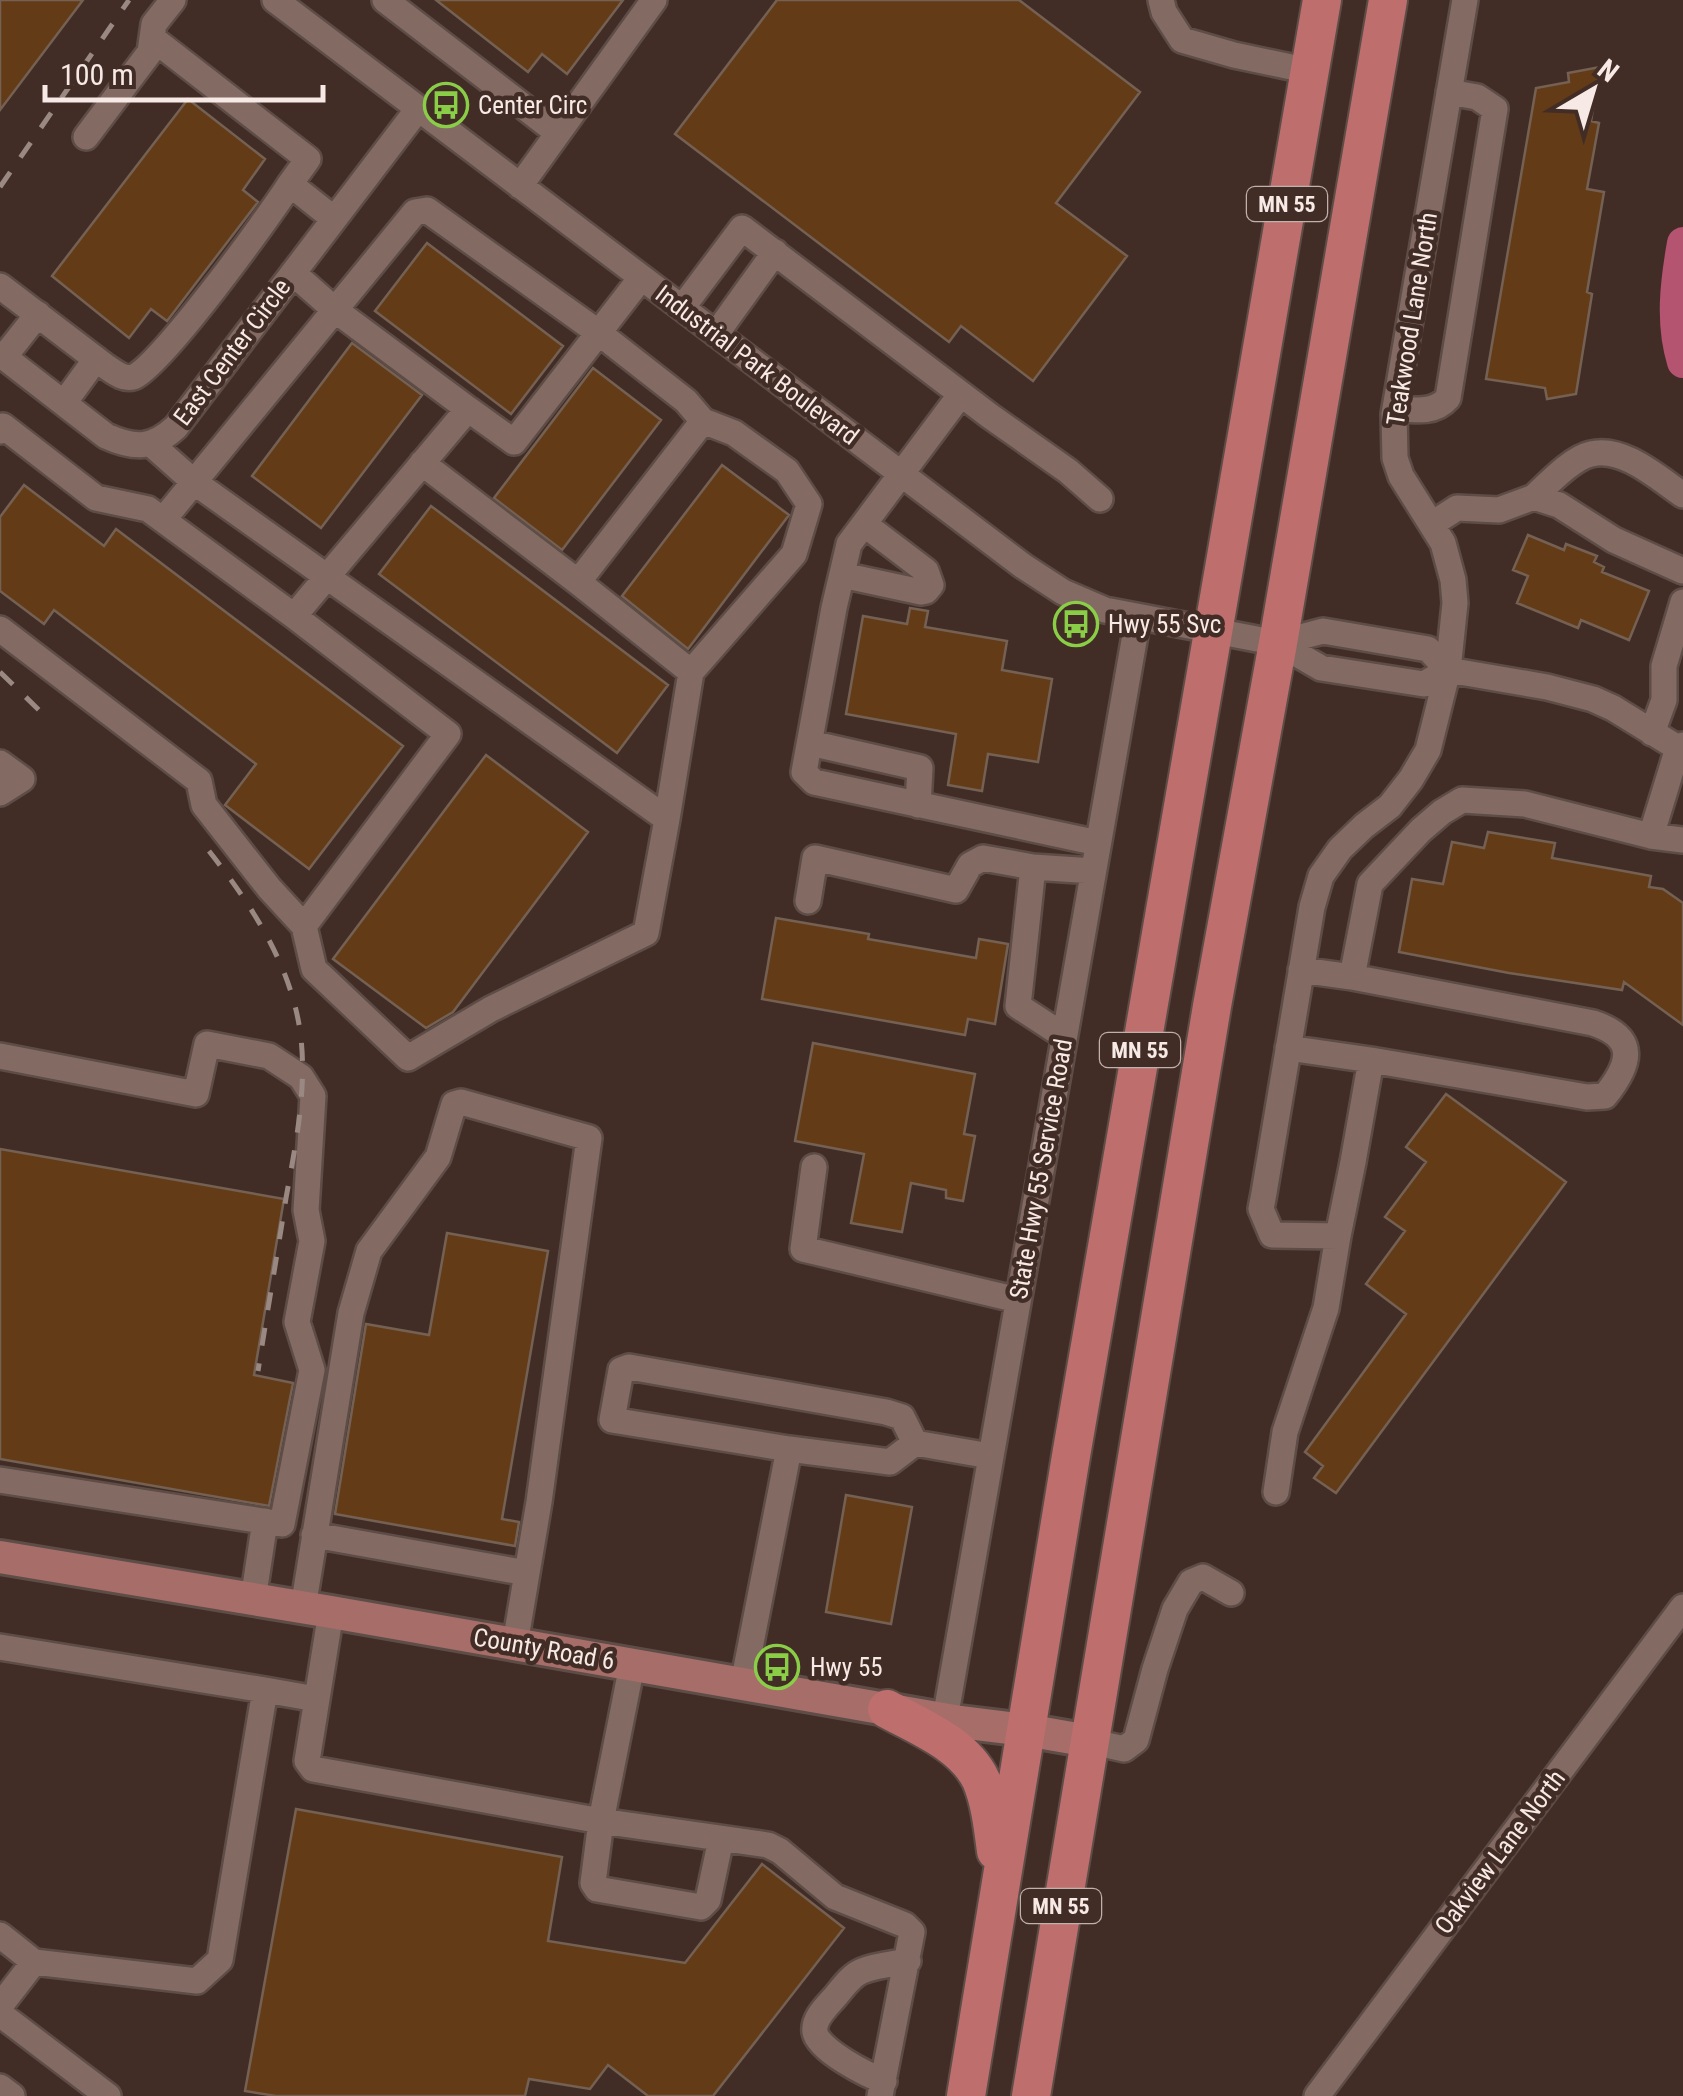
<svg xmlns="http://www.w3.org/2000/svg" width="1683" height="2096" font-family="'Roboto Condensed',sans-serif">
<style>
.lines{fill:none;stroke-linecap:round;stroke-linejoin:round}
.river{stroke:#b45470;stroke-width:32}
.building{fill:#643b17;stroke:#746153;stroke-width:2.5}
.minor-casing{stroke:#5e4c47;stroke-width:30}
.major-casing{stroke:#5e4c47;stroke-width:38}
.highway-casing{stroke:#5e4c47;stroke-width:42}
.minor{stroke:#836b63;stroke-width:25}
.major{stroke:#a66d69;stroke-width:32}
.highway{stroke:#be6f6d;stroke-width:38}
.rail{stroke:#9a8983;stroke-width:5;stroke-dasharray:18 18;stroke-linecap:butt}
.labels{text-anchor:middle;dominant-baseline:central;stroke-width:9;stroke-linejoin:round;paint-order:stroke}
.shield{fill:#422d26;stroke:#c1b1ac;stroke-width:2.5}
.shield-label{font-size:22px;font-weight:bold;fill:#f7e9e5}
.poi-label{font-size:25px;fill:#f7e9e5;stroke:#422d26;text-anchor:start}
.street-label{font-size:25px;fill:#f7e9e5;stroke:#422d26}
</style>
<rect width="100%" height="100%" fill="#422d26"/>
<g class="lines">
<path class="river" d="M1683,243C1676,283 1671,323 1683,362"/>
</g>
<path class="building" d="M0,0H83L0,110Z
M436,0H623L567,74L542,54L528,72Z
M777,0H1019L1140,92L1056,203L1127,256L1033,381L961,326L949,342L675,134Z
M1600,67L1591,121L1599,123L1587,189L1604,192L1587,292L1592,294L1576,394L1547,399L1545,388L1486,379L1536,88L1569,82L1568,73Z
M188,99L265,159L243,190L258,202L167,321L151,309L129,338L52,276Z
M427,243L563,346L511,414L375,311Z
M352,343L422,395L321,528L252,476Z
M593,368L661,420L562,550L494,498Z
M722,465L789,515L688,649L622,596Z
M24,485L104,546L116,529L403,746L309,869L225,805L256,764L54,610L44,624L0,591V517Z
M431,506L668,685L617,753L379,574Z
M1528,535L1564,550L1566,544L1597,556L1594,562L1604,567L1602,572L1649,591L1629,640L1581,620L1578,628L1517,603L1528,576L1513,570Z
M910,608L928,611L925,627L1007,641L1002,670L1052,679L1038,762L988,754L982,791L948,785L956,734L846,714L863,616L907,624Z
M486,755L588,832L453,1012L426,1028L333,959Z
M1488,832L1555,843L1552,858L1651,876L1649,887L1663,889L1683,903V1025L1624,982L1622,990L1509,973L1399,952L1412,879L1443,884L1452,842L1484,848Z
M776,918L869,934L868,939L976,958L979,939L1008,944L995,1024L968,1019L965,1035L762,999Z
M813,1043L975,1074L964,1134L975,1136L963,1201L946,1198V1190L911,1183L902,1232L851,1223L864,1154L795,1141Z
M1446,1094L1566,1182L1336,1493L1314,1478L1323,1466L1305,1452L1406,1314L1366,1284L1405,1231L1385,1217L1426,1162L1406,1147Z
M0,1149L284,1199L254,1375L293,1383L269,1506L0,1459Z
M447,1233L548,1251L502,1519L519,1522L515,1546L335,1514L366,1324L429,1335Z
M846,1495L912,1507L891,1624L826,1612Z
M296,1809L562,1857L548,1941L685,1963L762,1864L844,1928L713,2096H648L608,2065L590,2089L529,2079L525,2096H276L245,2091Z"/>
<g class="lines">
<defs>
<path id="minor" d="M275,0L1023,566L1063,592L1105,610L1278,643L1321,668L1424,684L1448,670
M385,0L558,133
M1161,0L1164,12L1182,40L1234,55L1310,71
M1465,0L1394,414L1395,458L1401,476L1443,543L1453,580L1455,603L1448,670L1428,750L1411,779L1390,806L1364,826L1340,849L1321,876L1312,907L1264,1193L1261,1209L1272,1235L1338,1236L1353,1162L1371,1060L1587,1097L1605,1096C1630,1065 1639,1038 1593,1023L1352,977L1370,884L1421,830L1442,812L1462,800L1525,804L1651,836L1683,840
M152,38L308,159L290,184L334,219
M86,137L150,52L154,24L173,0
M520,186L654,0
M293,273L335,310L468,409
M0,286L105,366C113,371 123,380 133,377C159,369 271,214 290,184
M682,308L742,228L990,416L1068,471L1100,499
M716,334L775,252
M0,354L106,436C135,449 152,449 176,427L418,109
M4,357L38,314
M961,394L849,544L834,608L804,772L814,782L1098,843
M64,403L96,359
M1395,408C1414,410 1434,414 1448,398L1495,109L1477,97L1449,92
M0,431L3,426L96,498L148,509L294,616L448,734L304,926L269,888L204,805L199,781L0,629
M150,443L194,482L667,819L646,933L491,1009L408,1058L314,969L304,926
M422,463L578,582L691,672L667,819
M1534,497C1548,484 1572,458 1591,454C1623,446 1658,478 1683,495
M163,520L415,212L427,210L599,333L686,401L703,421
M1432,524L1457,508L1499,510L1534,497L1559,505L1614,540L1683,571
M842,575L921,592L926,591L931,585L926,571L864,524
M578,582L703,421L734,433L787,471L809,504L794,554L691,672
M294,616L468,409L514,442L641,278
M1278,643L1323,631L1428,649L1448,670L1547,687L1593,699L1613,708L1678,748
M1652,733L1664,700V666L1683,602
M810,743L920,768L918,805
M0,763L22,779L0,793
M1651,836L1678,748L1683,745
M808,901L815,858L956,890L970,865L983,858L1033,867
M1301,970L1352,977
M1064,1036L1018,1006L1033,867L1093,871
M1288,1048L1371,1060
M0,1056L196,1094L207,1044L269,1056L301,1077L313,1096L306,1210L312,1241L297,1322L312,1370L282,1524L0,1480
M814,1167L803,1249L1018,1300
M789,1449L612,1420L621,1370L629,1367L886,1412L902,1417L915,1443
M1276,1492L1285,1432L1326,1308L1338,1236
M314,1535L527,1573
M253,1600L265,1521
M303,1608L351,1313L369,1251L438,1157L454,1104L461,1102L589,1138L539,1502L515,1644
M331,1612L307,1761L313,1769L601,1821L593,1883L597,1889L701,1907L708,1900L721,1839
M0,1647L265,1690
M632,1665L601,1821L768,1845L780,1851L835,1897L905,1925L912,1932L880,2096
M743,1684L789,1449L890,1462L915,1443L990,1456
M945,1719L1138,618
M1089,1741L1124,1749L1136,1740L1155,1669L1175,1609L1191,1582L1203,1577L1231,1593
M0,1935L34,1962
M0,2006L34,1962L197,1981L220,1960L265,1690L316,1699
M0,2014L108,2096
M884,2081C867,2075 818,2050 815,2032C813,2019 826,2007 834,1998C842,1989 850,1976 862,1971C876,1965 893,1964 908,1961
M0,2087L12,2096
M1317,2096L1683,1607"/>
<path id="major" d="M0,1557L331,1612L960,1722L1026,1730L1089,1741"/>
<path id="highway" d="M887,1709C920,1727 964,1744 981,1780C990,1801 993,1828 996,1851
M966,2096L1071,1456L1322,0
M1031,2096L1212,1006L1278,643L1388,0"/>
</defs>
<use href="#minor" class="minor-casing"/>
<use href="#major" class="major-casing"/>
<use href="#highway" class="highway-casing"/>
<use href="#minor" class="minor"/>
<use href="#major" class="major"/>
<use href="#highway" class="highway"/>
<path class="rail" d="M0,187L129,0
M0,672L44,715
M209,851C246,898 282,951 296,1010C311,1071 297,1137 286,1198C277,1256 267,1313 258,1371"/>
</g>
<defs>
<symbol id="bus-ring" viewBox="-11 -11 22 22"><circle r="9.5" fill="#422d26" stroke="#8ace48" stroke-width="1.5"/><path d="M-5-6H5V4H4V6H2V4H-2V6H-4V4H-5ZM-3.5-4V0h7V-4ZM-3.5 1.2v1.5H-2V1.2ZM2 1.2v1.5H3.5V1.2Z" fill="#8ace48"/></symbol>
</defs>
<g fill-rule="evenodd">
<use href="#bus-ring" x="421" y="80" width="50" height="50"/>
<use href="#bus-ring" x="1051" y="599" width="50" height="50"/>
<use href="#bus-ring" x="752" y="1642" width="50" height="50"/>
</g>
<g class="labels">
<g class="shield">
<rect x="1247" y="187" width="80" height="34" rx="8"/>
<rect x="1100" y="1033" width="80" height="34" rx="8"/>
<rect x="1021" y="1889" width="80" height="34" rx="8"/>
</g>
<g class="shield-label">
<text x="1287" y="204">MN 55</text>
<text x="1140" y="1050">MN 55</text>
<text x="1061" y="1906">MN 55</text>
</g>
<g class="poi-label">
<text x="478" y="105">Center Circ</text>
<text x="1108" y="624">Hwy 55 Svc</text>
<text x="810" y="1667">Hwy 55</text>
</g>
<g class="street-label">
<text transform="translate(1412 319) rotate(-81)">Teakwood Lane North</text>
<text transform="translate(232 352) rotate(-53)">East Center Circle</text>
<text transform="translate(757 365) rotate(37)">Industrial Park Boulevard</text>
<text transform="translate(1041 1169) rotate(-80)">State Hwy 55 Service Road</text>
<text transform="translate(544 1649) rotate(10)">County Road 6</text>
<text transform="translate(1500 1852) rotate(-53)">Oakview Lane North</text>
</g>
</g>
<g transform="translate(1593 90) rotate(38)" stroke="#422d26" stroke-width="8" paint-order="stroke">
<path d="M0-8L18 38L0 25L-18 38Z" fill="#f7e9e5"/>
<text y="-15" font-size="28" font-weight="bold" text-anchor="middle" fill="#f7e9e5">N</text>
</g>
<path d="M45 85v15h278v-15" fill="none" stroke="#f7e9e5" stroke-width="5"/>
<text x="60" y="85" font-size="30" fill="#f7e9e5" stroke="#422d26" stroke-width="8" paint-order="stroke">100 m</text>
</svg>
